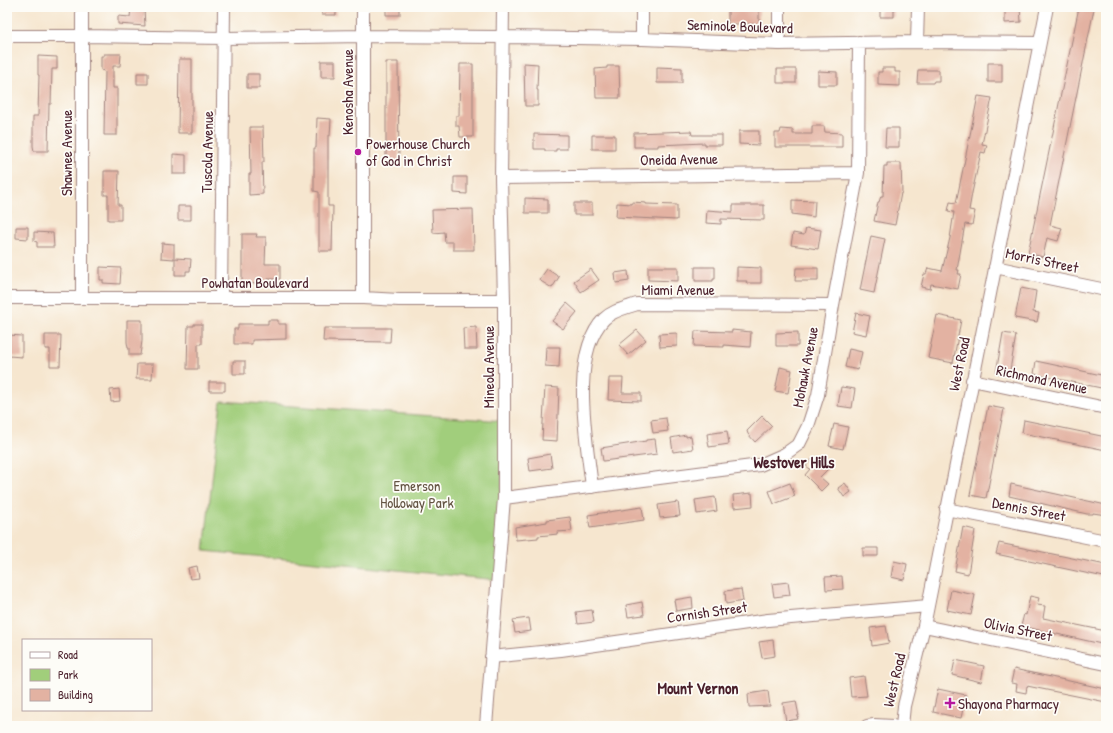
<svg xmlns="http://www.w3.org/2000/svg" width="1113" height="733" font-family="'Patrick Hand',sans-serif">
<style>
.green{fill:#a1ce7b;stroke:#767653}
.building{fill:#e3b2a2}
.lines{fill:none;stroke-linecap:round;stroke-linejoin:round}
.street-casing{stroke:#a0827d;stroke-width:14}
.street{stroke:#fff;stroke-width:12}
.poi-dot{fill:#b5179e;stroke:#fdfcf7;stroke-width:1.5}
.labels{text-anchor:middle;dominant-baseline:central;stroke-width:3.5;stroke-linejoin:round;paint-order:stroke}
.street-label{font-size:15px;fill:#4a1f2b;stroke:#fdfcf7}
.poi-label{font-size:15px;fill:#4a1f2b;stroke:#fdfcf7;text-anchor:start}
.park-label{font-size:15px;fill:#645443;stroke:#fdfcf7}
.neighbourhood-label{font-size:16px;font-weight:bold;fill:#4a1f2b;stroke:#fdfcf7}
</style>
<rect width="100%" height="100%" fill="#fdfcf7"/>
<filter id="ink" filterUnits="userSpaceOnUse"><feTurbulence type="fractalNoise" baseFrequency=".025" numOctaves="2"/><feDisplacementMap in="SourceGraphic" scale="8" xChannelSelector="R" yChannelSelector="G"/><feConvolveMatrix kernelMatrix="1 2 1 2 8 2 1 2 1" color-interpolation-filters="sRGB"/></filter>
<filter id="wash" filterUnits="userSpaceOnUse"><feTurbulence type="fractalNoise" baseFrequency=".012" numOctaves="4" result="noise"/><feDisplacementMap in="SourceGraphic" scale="16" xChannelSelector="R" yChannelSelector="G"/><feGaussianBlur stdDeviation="0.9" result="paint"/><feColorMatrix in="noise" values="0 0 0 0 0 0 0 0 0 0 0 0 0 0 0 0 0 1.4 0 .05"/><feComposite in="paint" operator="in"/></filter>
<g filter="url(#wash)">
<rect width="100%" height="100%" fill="#f6e6cf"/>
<path class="green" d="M221,401L504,421L498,580L204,551Z"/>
<g id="blocks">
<path class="building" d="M321,7H336V15H322Z
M386,7H400V15H386Z
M880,7H894V17H880Z
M1005,7H1020L1021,22L1005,23Z
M1079,7L1094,9L1050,225L1062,228L1058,241L1047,238L1043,257L1028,253Z
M131,8H144L145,26L118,24V16L130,17Z
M728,8L759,9V24H728Z
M104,54H121L120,66H113V88H117V135H104L105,72L104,71L101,70V56H104Z
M38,56L57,57V69H52L51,104H49L48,151H34L33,146V116H38L39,75H38Z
M179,59H192V133H178Z
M321,61H335V77H321Z
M386,62H398L399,164H386Z
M524,63L538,64L537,90H538V106H525Z
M988,63H1002V82H988Z
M460,64H473V137H460L459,126H456V116H459Z
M607,66H619L620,98H596L595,69L607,68Z
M657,67L682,68V83H657Z
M882,68H895V72H900V86L878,85V72H882Z
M777,69H796V83H777Z
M918,70H939V81H934L933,83H917Z
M818,71L837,72V85H818Z
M137,73H148V84H137Z
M247,74H259V88H247Z
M978,96L992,98L982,144L987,145L985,153L981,152L972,193L969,210L975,211L972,225L965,224L957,270H959L958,274H961L958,289L931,284L930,289L921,287L924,274H926L928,268L942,271L950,238L954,212L948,211L950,202L956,203Z
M317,118L331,119L330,136H328V206H333L332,251H319V192L314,191V148H316Z
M812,126H824L825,132L842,133V147H775V133H780L781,129L793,130V134H812Z
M250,127H263L264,162H262L263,194L249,195V174H251Z
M886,128H899V147H885Z
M691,131L692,135H722V145H705V143L658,145V147H634V133Z
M739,131H759V145L739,144Z
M534,134L567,135V149H556V151H545V149H534Z
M592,135H615V149H592Z
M173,154L186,155V174H173Z
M887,163H901L902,193H901L895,225L874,221L878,202H879L881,196H883L884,166H887Z
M104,171H119L118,205H121V220H108V195H104Z
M454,177H467V194L454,193Z
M525,198L548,199V213H525Z
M792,200L815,201L814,217L792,214Z
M632,202L646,203V204L677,205V220L616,217L617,203L632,204Z
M574,203H592V215H574Z
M733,205H764V220L721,219V224L706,223L707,210L733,212Z
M178,206H191V220H178Z
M473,209L474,250H453V242H445L444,232L433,233L432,210Z
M16,227H28V239L16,238Z
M806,228L821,230L818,249L791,245L793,233L804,235Z
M34,232L53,233L54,247H37V242L34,241Z
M242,234H257L256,237H266L265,264H280V279H268V282H261L260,284L242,283Z
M871,236L885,239L874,293L860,290Z
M162,243L174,244V259L161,258Z
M175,258L191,259L190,271H186V275H175Z
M100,267L121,268L120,284L103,283V280H100Z
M648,267H678V281L648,280Z
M695,267H715V279H713V281H695Z
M737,267L761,268V283H746L747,281H737Z
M796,268H818V281H795Z
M547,269L559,277L552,288L539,280Z
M591,269L599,280L581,292L574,281Z
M628,271L629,281L616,283L615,273Z
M1021,288L1036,291L1033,312L1039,313L1037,322L1015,318Z
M567,303L577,312L563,329L552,321Z
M856,313L870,316L866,335L852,332Z
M937,315L961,320L953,363L928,358Z
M127,320H142V341L140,355H129V348H128L127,342Z
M268,320H278V324H286V339L252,340V344H234V329H238V324H268Z
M194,324H202V344H198V369H187L188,326H194Z
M476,327L477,349H464L463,328Z
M324,328H391L390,342L323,341Z
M637,330L646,340L628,355L619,345Z
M732,330L751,332L750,347L724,345V347L694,346L695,331L732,332Z
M798,332V346H776V333Z
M677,333V346L660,347L659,334Z
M1003,333L1016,335L1009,376L996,373Z
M9,335L22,336V357L9,356Z
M45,335H61L60,366H50V349H45Z
M546,347H560L559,367L545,366Z
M849,349L862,352L858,370L845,367Z
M233,361H245V374H233Z
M1036,361L1106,376V389L1034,374Z
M137,364H153L152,379H136Z
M780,367L792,370L788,393L775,391Z
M609,378H623L622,393H641V401L608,400Z
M209,382H225V391H209Z
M545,387L559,388L557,441L542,440Z
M841,387L855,389L852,408L838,406Z
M119,389L120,401L111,402L110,390Z
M988,406L1004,409L986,498L970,495Z
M762,416L772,426L755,442L748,434L747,431Z
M666,418L668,431L653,433L651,420Z
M1024,420L1106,437V450L1022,433Z
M834,424L848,427L843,449L829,446Z
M727,431L729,444L709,447L707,434Z
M686,435V437L691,436L693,449L673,452L671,438Z
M655,439L657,454L603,461L601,448L646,441V440Z
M550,454L552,468L530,471L528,458Z
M820,458L830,467L820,477L828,484L821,491L805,475L810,469L806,466L812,459L816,463Z
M790,483L795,496L774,504L769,491Z
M845,483L851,492L844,497L838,488Z
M1011,484L1106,505V515L1093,513V514H1087L1009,496Z
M752,493L753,506L734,508L733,495Z
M715,497L717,511L697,514L695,500Z
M678,502L680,516L660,518L658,505Z
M642,507L644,520L590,528L588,515Z
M570,517L572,531L557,532L558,534L538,536V538L516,540L515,527L547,522V520Z
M963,527L975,530L968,574L955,571Z
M999,543L1106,565L1104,577L996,554Z
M863,548H878V556H863Z
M894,561L907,564L904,580L891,577Z
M197,566L199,578L190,579L188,568Z
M842,576L843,589L826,590L825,577Z
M788,582L790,595L774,597L772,584Z
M741,589L743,601L726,604L725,591Z
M951,590L975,595L971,615L947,610Z
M1030,596L1039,598L1037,605L1045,606L1043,618L1106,631V645L1021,626L1024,614L1026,615Z
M692,597L693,608L676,611L674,600Z
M642,602L644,615L628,617L626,605Z
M592,610L594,622L578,624L576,612Z
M529,618L531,631L515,633L513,620Z
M886,626L889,643L872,646L870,628Z
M773,640L775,656L762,658L759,642Z
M955,660L984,666L981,682L952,675Z
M1014,669L1106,689V702L1027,686L1026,693L1016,691L1017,684L1011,683Z
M864,676L867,696L851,697L849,678Z
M938,689L966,695L961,718L933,712Z
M768,691L770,706L749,707L748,694Z
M796,701L799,716H797L798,719L786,721L783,703Z"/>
</g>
</g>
<g filter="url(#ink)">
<use href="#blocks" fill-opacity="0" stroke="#a0827d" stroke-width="1"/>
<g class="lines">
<defs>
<path id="street" d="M82,7V298
M363,7V298
M7,36H82L224,38L363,36L503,37L642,39L779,44L917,42L1039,43
M642,39V7
M917,42L918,7
M779,44V7
M501,178L858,173
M995,267L1106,290
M7,298H363L399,300H504
M221,298L224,7
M972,380L1106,408
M592,487C587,441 569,355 604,319C613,310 626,308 637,304L833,305
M504,498L760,465L785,454L799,444L808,426L818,395L833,305L858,173L859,42
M946,509L1106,541
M924,626L1106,664
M491,657L561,650L768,620L928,606
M486,726L504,498V300L501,178L503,7
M867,726L874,725L893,726
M902,726L904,706L924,626L1047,7"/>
</defs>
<use href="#street" class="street-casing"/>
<use href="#street" class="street"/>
</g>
</g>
<g class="poi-dot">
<circle cx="358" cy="152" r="4"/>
<path d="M948 697h4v4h4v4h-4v4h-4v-4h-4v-4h4z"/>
</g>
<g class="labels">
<g class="street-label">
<text transform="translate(740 26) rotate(2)">Seminole Boulevard</text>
<text transform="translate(347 92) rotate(-90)">Kenosha Avenue</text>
<text transform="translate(207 152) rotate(-89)">Tuscola Avenue</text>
<text transform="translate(66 153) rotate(-90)">Shawnee Avenue</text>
<text transform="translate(679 159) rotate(-1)">Oneida Avenue</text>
<text transform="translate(1042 260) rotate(12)">Morris Street</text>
<text x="255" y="282">Powhatan Boulevard</text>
<text x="678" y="289">Miami Avenue</text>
<text transform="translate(959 364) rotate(-78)">West Road</text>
<text transform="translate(488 367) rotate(-90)">Mineola Avenue</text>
<text transform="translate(805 367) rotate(-79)">Mohawk Avenue</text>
<text transform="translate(1042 379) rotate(12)">Richmond Avenue</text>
<text transform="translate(1029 509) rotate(11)">Dennis Street</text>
<text transform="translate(707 612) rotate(-8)">Cornish Street</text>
<text transform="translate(1018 629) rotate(12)">Olivia Street</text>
<text transform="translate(894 680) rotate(-77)">West Road</text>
</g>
<g class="poi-label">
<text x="366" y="143">Powerhouse Church<tspan x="366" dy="17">of God in Christ</tspan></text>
<text x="958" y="703">Shayona Pharmacy</text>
</g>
<g class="park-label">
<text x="417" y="485">Emerson<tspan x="417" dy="17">Holloway Park</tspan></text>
</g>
<g class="neighbourhood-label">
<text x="794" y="462">Westover Hills</text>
<text x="698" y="688">Mount Vernon</text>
</g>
</g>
<rect width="1113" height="733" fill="none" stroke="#fdfcf7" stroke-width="24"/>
<rect x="22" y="639" width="130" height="72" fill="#fdfcf7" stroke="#b5a4a5"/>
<rect x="30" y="652" width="20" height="6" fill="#ffffff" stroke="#b5a4a5"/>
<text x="58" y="659" font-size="12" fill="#4a1f2b">Road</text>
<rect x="30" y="669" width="20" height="12" fill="#a1ce7b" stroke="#b5a4a5"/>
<text x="58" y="679" font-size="12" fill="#4a1f2b">Park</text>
<rect x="30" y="689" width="20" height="12" fill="#e3b2a2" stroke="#b5a4a5"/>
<text x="58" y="699" font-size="12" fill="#4a1f2b">Building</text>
</svg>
